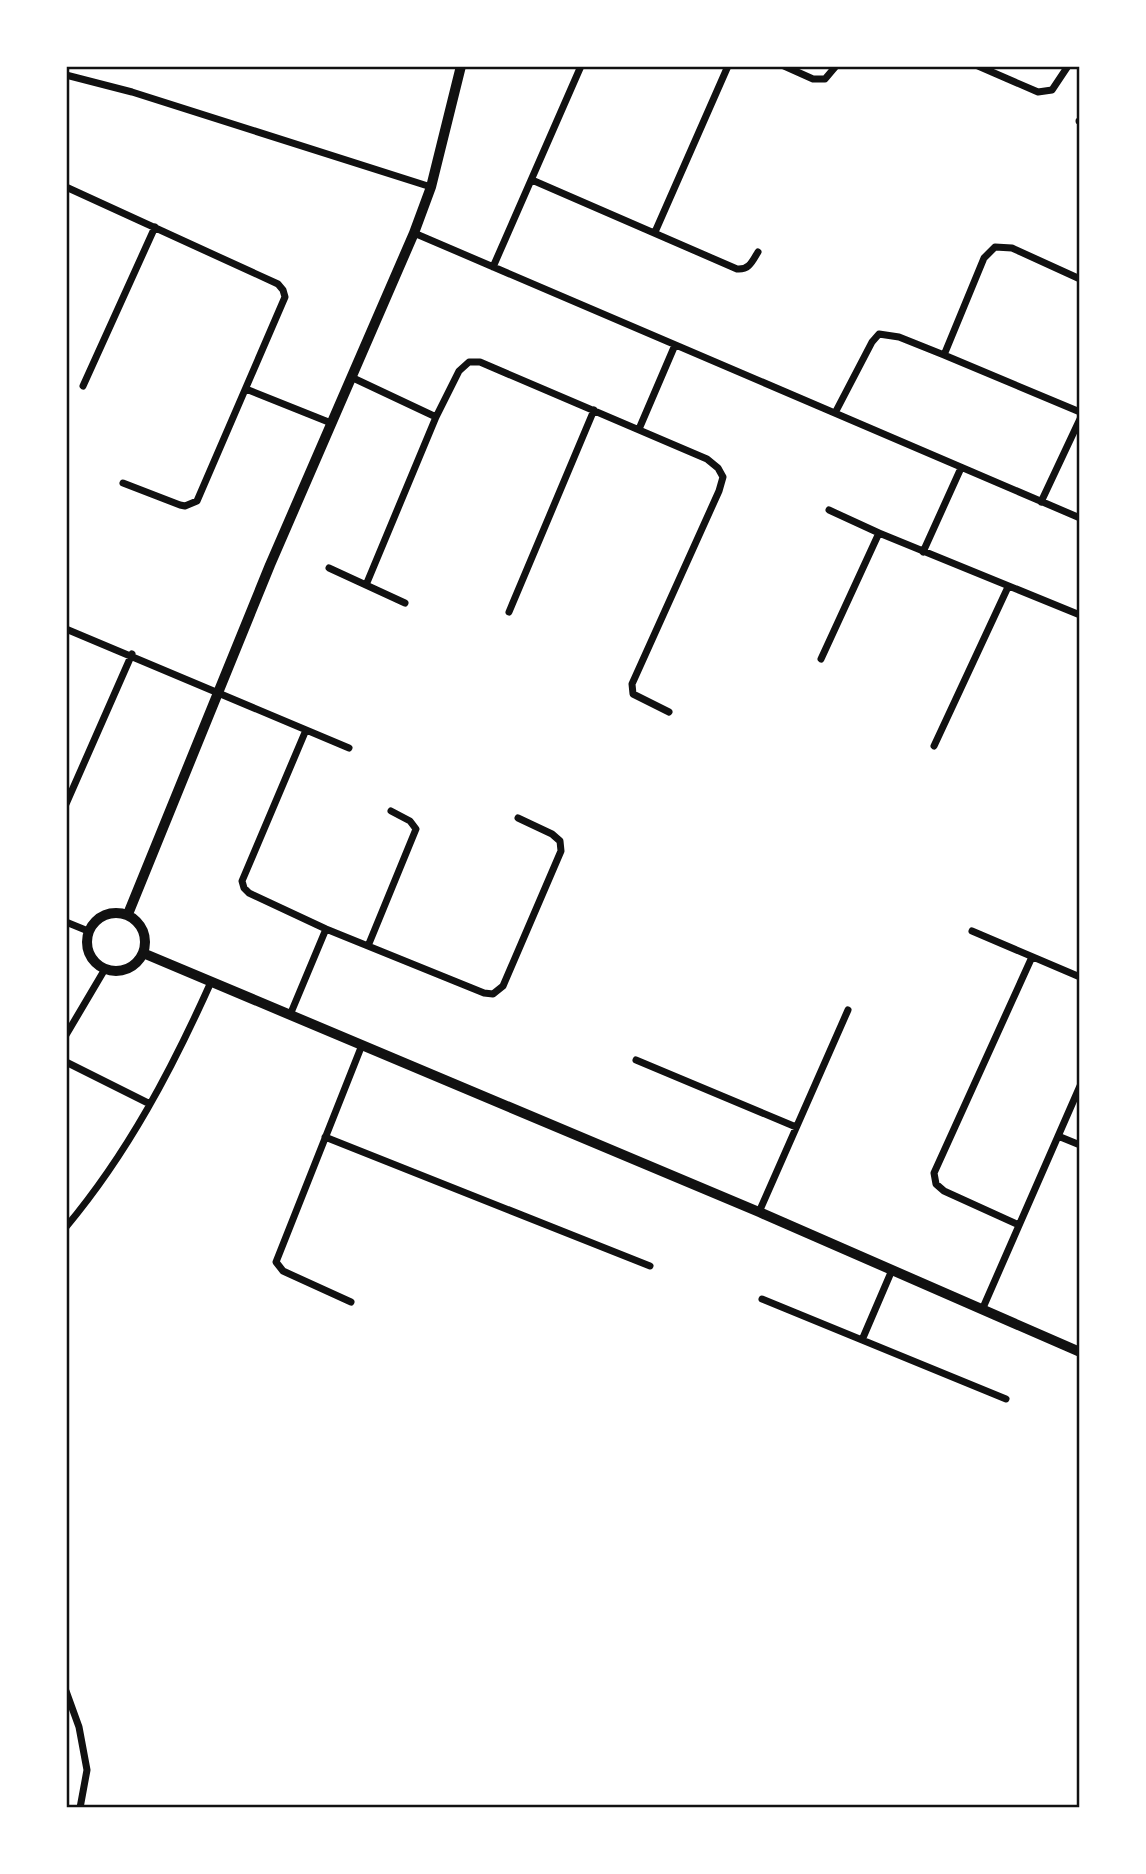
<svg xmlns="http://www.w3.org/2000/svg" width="1146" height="1874" font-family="Literata,serif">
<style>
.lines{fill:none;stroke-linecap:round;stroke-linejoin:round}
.minor{stroke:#111;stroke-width:7}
.secondary{stroke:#111;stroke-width:10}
.neatline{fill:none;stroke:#111;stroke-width:2.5}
</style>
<rect width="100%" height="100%" fill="#fff"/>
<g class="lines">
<path class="minor" d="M784,66L813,79H825L836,66
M978,66L1038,92L1052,90L1068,66
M66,75L132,92L431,187
M1079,121H1080
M532,180L737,269C749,270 752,262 758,252
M66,187L278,284L283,290L285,297L197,501L185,506L180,505L123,483
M655,232L728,66
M414,233L1080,518
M493,267L581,66
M1080,279L1012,248L995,247L984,258L944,355L1080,412
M351,377L436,417
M83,386L155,227
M246,389L331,423
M835,413L872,342L879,334L899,337L944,355
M639,429L675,345
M1041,502L1080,419
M829,510L879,533L1080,615
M923,552L961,468
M329,568L405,603
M366,585L436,417L459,371L469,362H480L707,459L718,468L723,477L719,491L632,684L633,694L669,712
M509,612L594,410
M66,629L349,748
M821,659L879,533
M306,730L242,881L244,888L249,893L326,929L484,993L493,994L503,986L561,851L560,841L552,834L518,818
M934,746L1008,587
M66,804L132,654
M66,922L88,931
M972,931L1080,977
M368,946L416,829L410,821L391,811
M290,1015L326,929
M66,1035L105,969
M636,1060L796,1127
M66,1062L150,1104
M1058,1136L1080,1145
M325,1137L650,1266
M759,1212L848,1010
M1019,1225L944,1191L936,1184L934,1173L1032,957
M66,1227C128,1153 172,1069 211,982
M762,1299L1006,1399
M351,1302L283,1271L276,1262L362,1045
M982,1310L1080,1086
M862,1340L892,1270
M66,1691L79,1727L87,1770L80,1808"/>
<path class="secondary" d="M87 942a29 29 0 1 1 58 0a29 29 0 1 1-58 0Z
M128,914L270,565L414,233L431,187L461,66
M143,953L759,1212L1080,1352"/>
</g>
<rect width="1146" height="1874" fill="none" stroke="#ffffff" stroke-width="136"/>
<rect x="68" y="68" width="1010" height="1738" class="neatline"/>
</svg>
